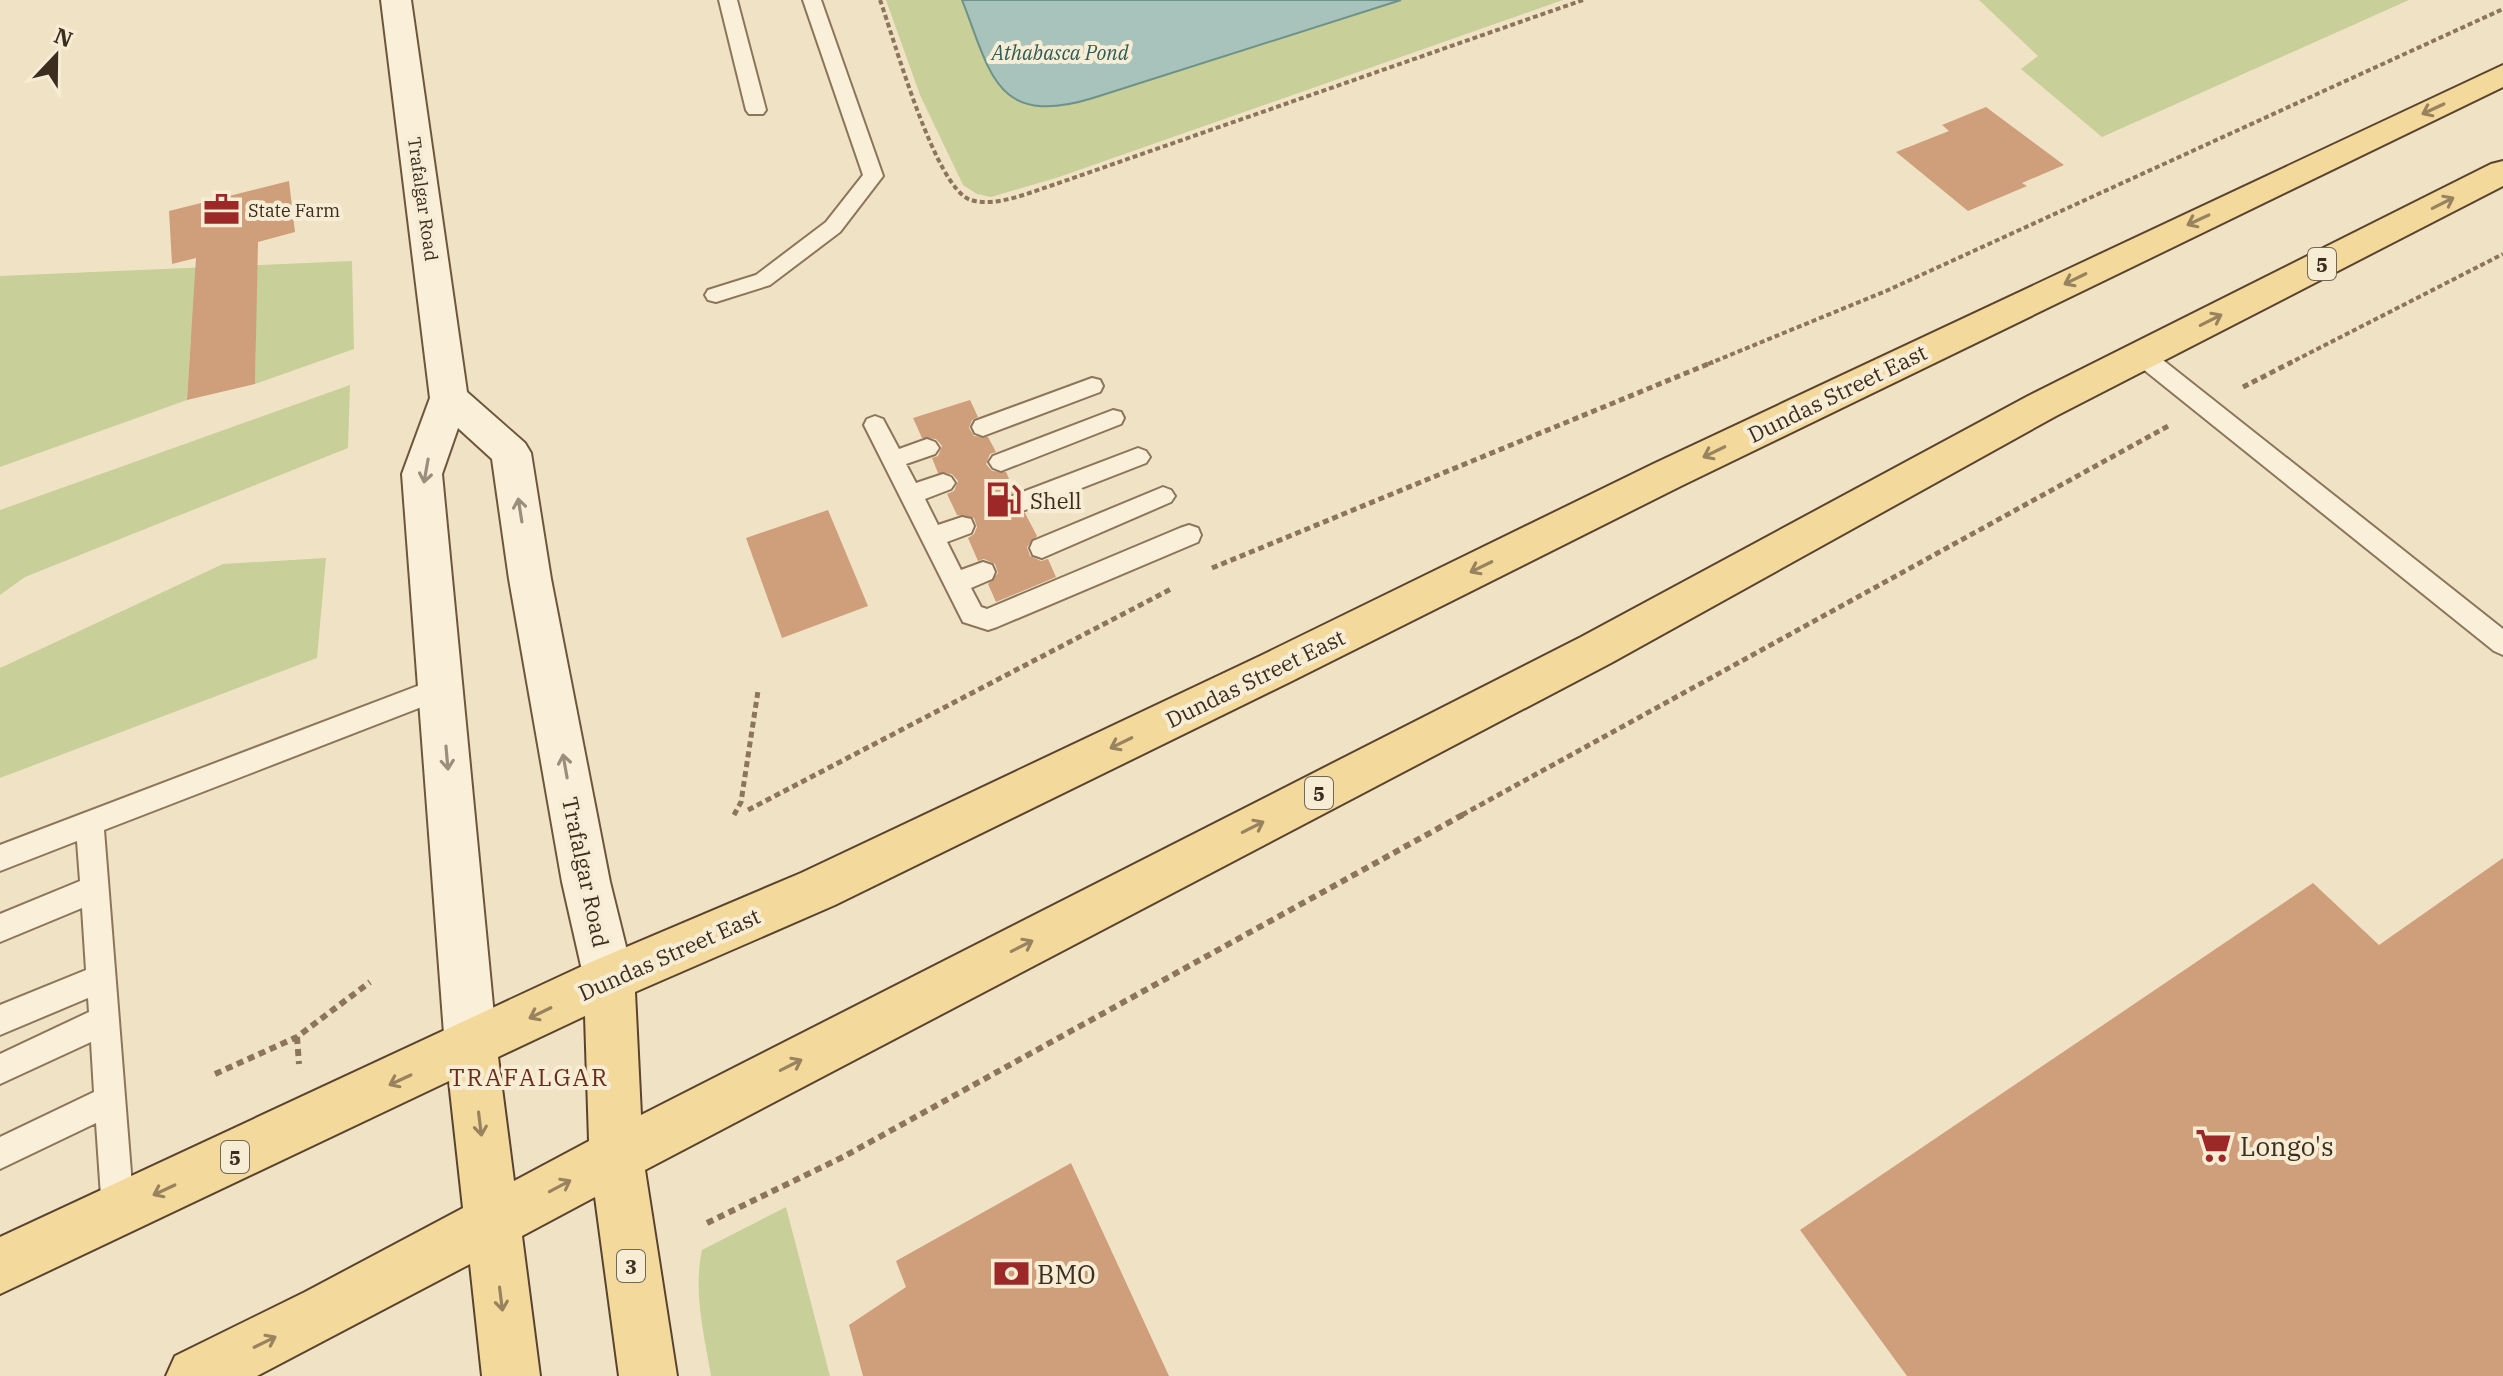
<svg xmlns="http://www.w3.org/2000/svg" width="2503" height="1376" font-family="'IBM Plex Serif',serif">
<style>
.green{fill:#c8cf98}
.water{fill:#a7c3bb;stroke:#6d9289;stroke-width:2}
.building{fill:#cf9e7a}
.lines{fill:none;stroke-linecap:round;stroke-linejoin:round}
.lane-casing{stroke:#8c755a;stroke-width:4}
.secondary-casing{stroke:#6e563d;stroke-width:4}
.primary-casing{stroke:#5a432e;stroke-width:4}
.path-far2{stroke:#8c755a;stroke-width:4;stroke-dasharray:5 3;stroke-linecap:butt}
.path-far1{stroke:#8c755a;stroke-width:5;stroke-dasharray:6 4;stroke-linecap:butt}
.path{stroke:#8c755a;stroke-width:6;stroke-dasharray:7 5;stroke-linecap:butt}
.lane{fill:#faf0d9;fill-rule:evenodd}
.secondary{fill:#faf0d9;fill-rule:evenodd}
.primary{fill:#f4d99c;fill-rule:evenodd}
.oneway{stroke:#98835e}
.oneway2{stroke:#9b8e7c}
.labels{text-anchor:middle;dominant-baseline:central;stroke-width:8;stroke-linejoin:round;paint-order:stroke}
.far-street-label{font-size:18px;fill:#3c2d1f;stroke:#f7edd5}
.far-poi-label{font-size:18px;fill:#3c2d1f;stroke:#f7edd5;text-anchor:start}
.far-water-label{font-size:20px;font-style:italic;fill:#2d5c59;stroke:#f7edd5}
.shield{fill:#f7edd5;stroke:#746756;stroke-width:2}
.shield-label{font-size:20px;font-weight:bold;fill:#3c2d1f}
.street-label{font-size:22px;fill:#3c2d1f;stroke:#f7edd5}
.poi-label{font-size:22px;fill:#3c2d1f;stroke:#f7edd5;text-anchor:start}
.neighbourhood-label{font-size:24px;letter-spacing:2px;fill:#6a2d1c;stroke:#f7edd5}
.near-poi-label{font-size:26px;fill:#3c2d1f;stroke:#f7edd5;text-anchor:start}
</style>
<rect width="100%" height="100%" fill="#f0e3c5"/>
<path class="green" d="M886,0H962C991,73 995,128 1093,98L1401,0H1563L1059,177L991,197L977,194L963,185L920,95Z
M1979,0H2409L2102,137L2021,69L2038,56Z
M352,261L354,349L255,384L256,322L191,336L187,400L0,467V276Z
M350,385L348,448L25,577L0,595V510Z
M326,558L317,658L0,778V668L223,564Z
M786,1207L830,1376H711C704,1334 693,1292 702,1250Z"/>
<path class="water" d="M962,0H1401L1093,98C995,128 991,73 962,0Z"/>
<path class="building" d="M1986,107L2064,165L2022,183L2027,186L1968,211L1896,152L1949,131L1942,125Z
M289,181L295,232L258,242L255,384L187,400L196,258L172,264L169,211Z
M970,400L978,417L972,420L969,428L974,436L988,437L996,452L990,454L986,464L992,471L1006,472L1015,492L1009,495L1005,504L1011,513H1025L1037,536L1027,547L1030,556L1041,561L1048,559L1056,577L996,602L988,584L998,573L995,564L984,559L978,561L968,538L974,534L977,527L974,518L957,515L947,494L954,491L958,481L952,474L938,473L932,458L938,456L942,446L936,439L922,438L913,418Z
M828,510L868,606L782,638L746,538Z
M2503,858V1376H1907L1800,1230L2313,883L2379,945Z
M1071,1163L1169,1376H863L849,1325L906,1287L896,1261Z"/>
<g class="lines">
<defs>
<path id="lane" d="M719,0H737L766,110L763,114H749L746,110Z
M803,0H821L883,176L840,232L770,285L716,302L708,300L705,295L708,290L756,275L826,222L863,175Z
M2141,347L2149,349L2503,629V655L2494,651L2133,361L2130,355L2133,349Z
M1092,378L1100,380L1103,386L1100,392L983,436L975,433L972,427L975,421Z
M1113,410L1121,412L1124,418L1121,424L1001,471L993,468L989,462L993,456Z
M875,416L883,419L899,449L927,439L935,442L939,448L935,454L906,464L916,483L943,474L951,477L955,483L951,489L925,499L938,525L962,517L971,519L974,526L971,533L947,542L961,570L983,562L992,565L995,572L992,579L971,588L981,607L987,609L1180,528L1189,525L1198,528L1201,535L1198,542L997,627L988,630L963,622L864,425L867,419Z
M1138,448L1146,451L1150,457L1146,463L1020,512L1012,510L1008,503L1012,496Z
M1163,487L1171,490L1175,496L1171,502L1042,558L1033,555L1030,548L1033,541Z
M441,677L450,680L454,688L450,696L104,830L134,1211L129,1222L118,1227L107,1222L102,1211L96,1123L0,1169V1137L94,1092L91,1042L0,1084V1054L89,1012L88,998L0,1035V1005L86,970L82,908L0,942V914L80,881L77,841L0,871V845Z"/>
<path id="secondary" d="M381,0H411L467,392L525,443L531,453L551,579L610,882L634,979L627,996L609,1003L591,996L584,979L562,882L509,579L492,459L458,428L442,474L497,1047L489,1065L471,1072L453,1065L445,1047L402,474L430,398Z"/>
<path id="primary" d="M2503,65V87L1681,486L1290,682L835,905L635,992L641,1115L1581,637L2028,396L2491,164L2503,161V186L2056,416L1611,663L645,1170L677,1376H619L595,1197L522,1236L540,1376H482L470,1264L257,1376H166L175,1356L305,1292L463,1208L449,1081L0,1294V1237L591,962L801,873L1260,656L1653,464ZM585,1016L589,1141L514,1181L498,1057Z"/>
</defs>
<use href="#lane" class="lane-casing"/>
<use href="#secondary" class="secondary-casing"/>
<use href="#primary" class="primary-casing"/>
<path class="path-far2" d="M880,0C894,38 935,189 971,200C996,208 1033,191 1056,184L1583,0
M1708,364L1886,291L2503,9
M2288,364L2503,254"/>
<path class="path-far1" d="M2243,387L2292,362
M1212,568L1713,362
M748,810L1171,589
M734,815L741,802L758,691
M1462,815L2170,425"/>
<path class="path" d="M297,1037L299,1064
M215,1074L297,1037L370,982
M707,1223L843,1157L1466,813"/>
<use href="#lane" class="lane"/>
<use href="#secondary" class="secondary"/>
<use href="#primary" class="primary"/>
</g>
<defs><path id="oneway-shaft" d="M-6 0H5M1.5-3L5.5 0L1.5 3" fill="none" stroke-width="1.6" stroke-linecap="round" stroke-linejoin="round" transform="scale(2)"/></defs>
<g class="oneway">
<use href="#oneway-shaft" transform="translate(2433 109) rotate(155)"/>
<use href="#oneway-shaft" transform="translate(2443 203) rotate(-27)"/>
<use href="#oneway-shaft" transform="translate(2198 220) rotate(155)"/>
<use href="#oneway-shaft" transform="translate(2075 279) rotate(154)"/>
<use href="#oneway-shaft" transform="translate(2211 320) rotate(-27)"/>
<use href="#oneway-shaft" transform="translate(1714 452) rotate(154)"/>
<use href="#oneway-shaft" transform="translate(1481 567) rotate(154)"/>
<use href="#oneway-shaft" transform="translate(1121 743) rotate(154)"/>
<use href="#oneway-shaft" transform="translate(1253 827) rotate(-27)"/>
<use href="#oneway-shaft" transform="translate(1022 946) rotate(-27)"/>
<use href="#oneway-shaft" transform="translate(540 1013) rotate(154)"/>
<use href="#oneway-shaft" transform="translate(791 1065) rotate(-27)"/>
<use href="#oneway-shaft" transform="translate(400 1080) rotate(155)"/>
<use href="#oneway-shaft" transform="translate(480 1124) rotate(83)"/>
<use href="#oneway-shaft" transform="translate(560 1186) rotate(-28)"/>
<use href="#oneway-shaft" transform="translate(164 1190) rotate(155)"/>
<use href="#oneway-shaft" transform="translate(501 1299) rotate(83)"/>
<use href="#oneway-shaft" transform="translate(265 1342) rotate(-26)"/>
</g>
<g class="oneway2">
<use href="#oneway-shaft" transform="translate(426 471) rotate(100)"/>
<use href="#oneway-shaft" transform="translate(520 510) rotate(-99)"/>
<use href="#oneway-shaft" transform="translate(447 758) rotate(85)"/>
<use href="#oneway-shaft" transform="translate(565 766) rotate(-100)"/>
</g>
<defs>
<symbol id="office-bare" viewBox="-9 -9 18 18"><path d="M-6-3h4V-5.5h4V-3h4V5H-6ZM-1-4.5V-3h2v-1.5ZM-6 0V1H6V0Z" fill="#9d2828" stroke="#f7edd5" stroke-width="2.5" paint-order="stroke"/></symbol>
<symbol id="fuel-bare" viewBox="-9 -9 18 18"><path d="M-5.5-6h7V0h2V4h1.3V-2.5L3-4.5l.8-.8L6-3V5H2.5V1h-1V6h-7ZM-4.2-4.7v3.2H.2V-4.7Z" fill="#9d2828" stroke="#f7edd5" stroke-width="2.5" paint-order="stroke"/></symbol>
<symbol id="supermarket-bare" viewBox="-9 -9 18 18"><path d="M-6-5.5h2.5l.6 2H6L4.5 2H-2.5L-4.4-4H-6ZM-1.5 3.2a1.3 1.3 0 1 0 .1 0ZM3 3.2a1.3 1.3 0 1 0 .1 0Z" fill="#9d2828" stroke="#f7edd5" stroke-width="2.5" paint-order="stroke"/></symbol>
<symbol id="bank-bare" viewBox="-9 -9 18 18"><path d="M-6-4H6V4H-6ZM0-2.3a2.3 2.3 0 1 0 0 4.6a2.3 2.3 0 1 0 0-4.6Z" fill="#9d2828" stroke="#f7edd5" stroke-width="2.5" paint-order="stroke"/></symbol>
</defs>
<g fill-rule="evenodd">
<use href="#office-bare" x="196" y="184" width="51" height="51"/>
<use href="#fuel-bare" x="978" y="474" width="51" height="51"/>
<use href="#supermarket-bare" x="2188" y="1120" width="51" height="51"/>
<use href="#bank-bare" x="986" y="1248" width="51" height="51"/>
</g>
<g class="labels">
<g class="far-street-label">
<text transform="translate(423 199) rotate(82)">Trafalgar Road</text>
</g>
<g class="far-poi-label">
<text x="248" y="210">State Farm</text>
</g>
<g class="far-water-label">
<text x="1060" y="52">Athabasca Pond</text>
</g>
<g class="shield">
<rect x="2308" y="248" width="28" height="32" rx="6"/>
<rect x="1305" y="777" width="28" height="32" rx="6"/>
<rect x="221" y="1141" width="28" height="32" rx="6"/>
<rect x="617" y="1250" width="28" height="32" rx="6"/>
</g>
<g class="shield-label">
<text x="2322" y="264">5</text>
<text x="1319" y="793">5</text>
<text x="235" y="1157">5</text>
<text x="631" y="1266">3</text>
</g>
<g class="street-label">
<text transform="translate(1837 393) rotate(-26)">Dundas Street East</text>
<text transform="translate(1255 678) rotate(-26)">Dundas Street East</text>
<text transform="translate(586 872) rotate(78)">Trafalgar Road</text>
<text transform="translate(669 954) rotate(-24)">Dundas Street East</text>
</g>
<g class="poi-label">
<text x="1030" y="500">Shell</text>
</g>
<g class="neighbourhood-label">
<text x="529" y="1077">TRAFALGAR</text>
</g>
<g class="near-poi-label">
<text x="2240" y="1146">Longo's</text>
<text x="1037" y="1274">BMO</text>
</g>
</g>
<g transform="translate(56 56) rotate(22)" stroke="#f7edd5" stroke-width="6" paint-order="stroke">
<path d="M0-6L14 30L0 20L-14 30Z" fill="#3c2d1f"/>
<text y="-12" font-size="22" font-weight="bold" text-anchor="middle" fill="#3c2d1f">N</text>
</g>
</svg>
